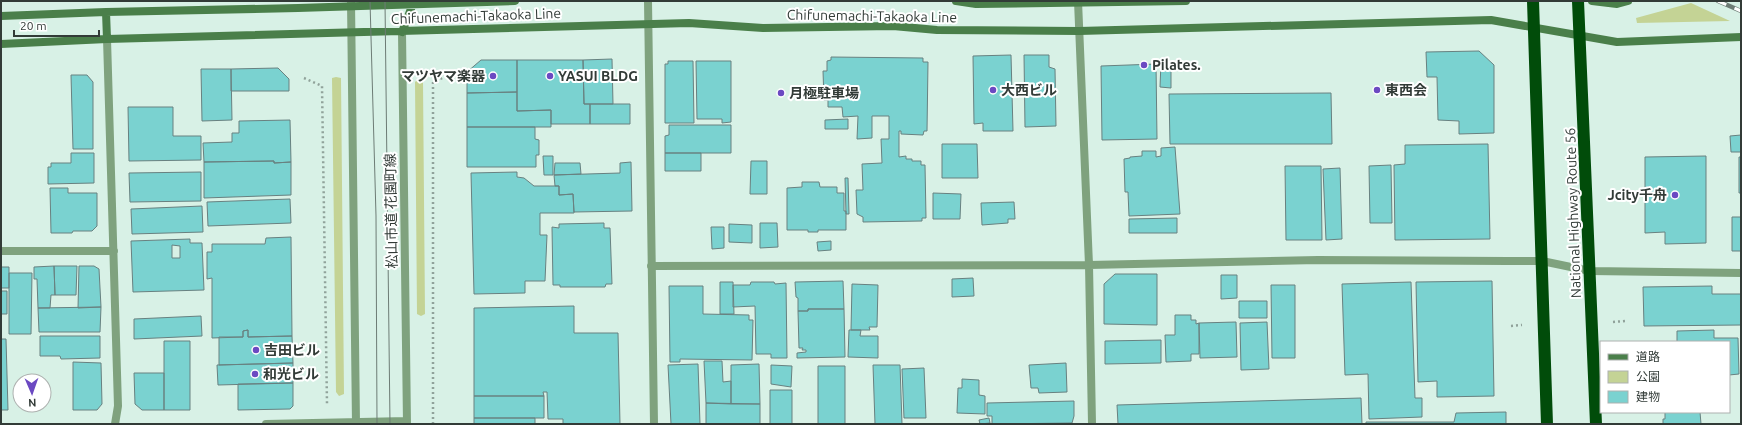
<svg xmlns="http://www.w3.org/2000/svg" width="1742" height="425" font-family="Ubuntu,'Noto Sans JP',sans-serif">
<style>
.green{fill:#c4d395}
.building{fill:#7ad2d0;stroke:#688180;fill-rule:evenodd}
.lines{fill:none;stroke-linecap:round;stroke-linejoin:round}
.path{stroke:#90a29a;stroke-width:2.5;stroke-dasharray:2 3;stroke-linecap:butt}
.street{stroke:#7fa27e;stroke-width:8}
.secondary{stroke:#4a7f4a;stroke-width:8}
.highway{stroke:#014c0a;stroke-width:12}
.tram{stroke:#6d7c75;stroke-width:1}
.rail-casing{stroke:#6d7c75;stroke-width:4.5}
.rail{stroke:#fff;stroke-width:3;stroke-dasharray:9;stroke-linecap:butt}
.poi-dot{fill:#6b49c2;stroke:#fff;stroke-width:1.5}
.labels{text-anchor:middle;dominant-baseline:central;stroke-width:4;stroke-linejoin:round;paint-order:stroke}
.street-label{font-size:14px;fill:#323b37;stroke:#fff}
.poi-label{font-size:14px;font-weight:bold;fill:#323b37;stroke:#fff;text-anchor:start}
</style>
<rect width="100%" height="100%" fill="#d8f1e6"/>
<path class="green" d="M1691,3L1730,21L1637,23L1636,18Z
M336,77L341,78L344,394L339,396L336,392L332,78Z
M417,80H422L423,82L425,314L421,316L417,314L415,82Z"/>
<path class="building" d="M1479,51L1494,65V133L1459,134V121L1438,120L1437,77H1427L1426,52Z
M1011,55L1013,131H983V123L974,124L973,56Z
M1024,55H1049V67L1055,69L1056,126L1025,127Z
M831,57L923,58V62H928L927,131H924L923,135L901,134V131H899V157L906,156V159H912V161H921V165H925L926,218H922V221L863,222V217L857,214L856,190H863L862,164L882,163L881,139H889V116H872V138L857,139L858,116L843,117L842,107H828V100H824L823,71H827V61L831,60Z
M612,59L613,104H584L583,60Z
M481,60H517V92L467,93V72Z
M517,60H583L584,104H590V124H551V110L517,111Z
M668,61H693L694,123H665V64H668Z
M696,61H731V122L722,123V119H697Z
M1161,62H1171V88L1160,87Z
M1156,64L1157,139L1102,140L1101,66Z
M278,68L289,79V91H231V69Z
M201,69H231L232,120L202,121Z
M71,75H87L93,82V149H73Z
M517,92V111L551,110V127H467V93Z
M1331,93L1332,144H1170L1169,94Z
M590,104H630V124H590Z
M128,107H173V136H201V160L129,161Z
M848,119V129H825V120Z
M290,120L291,162L274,163V161L204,162L203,143L232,142V133H239V121Z
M669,125H731V153H665V136L669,135Z
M467,127H535V139L539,140V155H536V167H467Z
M1741,135V152H1731L1730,136Z
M942,144H977L978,178H942Z
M1488,144L1490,239L1395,240L1394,165L1405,164V145Z
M1175,147L1180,214L1129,216L1128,192H1125L1124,159L1130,158V157L1142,156V151H1156V157L1161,156V148Z
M71,153H94V183L48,184V167H51V163H71Z
M665,153H701V171H665Z
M543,156H553V175H544Z
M1706,156V243L1665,244V232L1645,233V157Z
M1739,157H1741V193H1739Z
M274,161V163L291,162V195L204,198V162Z
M751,161H767V194H750Z
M631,162L632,211L574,212L573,194L559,195V186H555L554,175L620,173V163Z
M555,163H580L581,174L554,175Z
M1391,165L1392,223H1370L1369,166Z
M1285,166H1321L1322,240H1286Z
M1340,168L1342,239L1326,240L1323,169Z
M201,172V201L130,202L129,173Z
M517,172V177L524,178L534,186H559V195L573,194L574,213H540V235H547L545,281H525V293L474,294L471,173Z
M845,178H848L849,214H846Z
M802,182H819L820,187H837V193H844V211H846V230H818V232H808V230H787V188L802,187Z
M50,188H68V193H97V226L92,231H73L72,233H51Z
M933,193L961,194L960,219H933Z
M290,199L291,223L208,226L207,202Z
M1014,202L1015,219H1008V223L982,225L981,203Z
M202,206L203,232L132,234L131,209Z
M1732,217H1741V251H1732Z
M1177,218V233H1129V219Z
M604,223V228H610L612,284H606L605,287H560V285H553L552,227L559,228V224Z
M760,223H777L778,247L760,248Z
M729,224L752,225V243L729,242Z
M711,227H724V248L712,249Z
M291,237L292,336L248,337V330L243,331V337L212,338V278L207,279V252H212V244H265L266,238Z
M190,239V243H202L204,290L133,292L131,241ZM172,245L180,246V258H172Z
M831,241V250L818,251L817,242Z
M54,266H77L76,295H55Z
M54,266L55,295H51L50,308H38L37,279H34V267Z
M79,266H94L99,269L101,307L78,308Z
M1,267H9V288H1Z
M9,273H32L31,334H9Z
M1115,274H1157V325L1104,324V284Z
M1221,275H1237V298L1221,299Z
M973,278L974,296L952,297V279Z
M843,281L844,309H808V311H798V298L796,297L795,282Z
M1492,281L1494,396L1437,397V381L1418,382L1416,282Z
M720,282H733L734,314H720Z
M751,282H774L775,284L786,283L787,358H771V354H756L755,306L733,307V285H750Z
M1411,282L1415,398H1422V417L1369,419L1368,374L1345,375L1342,284Z
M852,284L878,285L877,327H869L870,330H851Z
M1271,285H1295V358H1272Z
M669,286H703V314L749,315V320H753L752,360L680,359V362H670Z
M1712,286V294H1741V325L1644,326L1643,287Z
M1,291H7V314H1Z
M1239,301H1267V318H1239Z
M574,306V333H618L620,424H563V419H548L547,392H543L544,396H474V308Z
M101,307L100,332H39L38,308Z
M808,309H844L845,357L797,358V353L806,352V350H802L803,348H799L798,311H808Z
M1175,315H1191V320H1196V324L1199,323V354H1191V361L1166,362L1165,335H1175Z
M201,316L202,336L134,339V319Z
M1236,322L1237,357L1200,358L1199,323Z
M1267,322L1269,369L1241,370L1240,323Z
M248,330V337L292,336L293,363L219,365V337H243V331Z
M849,330H861L860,336H878V358L848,357Z
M1714,330V338H1738L1739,374L1729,375V342H1677V331Z
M40,336H100V358L61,359L60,356H40Z
M1,339H6L8,410H1Z
M1161,340V363L1105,364V341Z
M164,341H190V410H164Z
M704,361H722L723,382L731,381V404L706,403Z
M73,362L101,363L102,404L97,410H73Z
M293,363V383L218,385L217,365Z
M1066,363L1067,392L1039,393L1038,388H1031L1029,365Z
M698,364L700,424H671L668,365Z
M759,364L760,404H731V365Z
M771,365L792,366L791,387L771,384Z
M873,365H900L902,424H875Z
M818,366H845V424H818Z
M924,368L926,418H904L902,369Z
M134,373H164V410H142L135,404Z
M962,379L979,380V395L985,396V414L957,413L958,388H962Z
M293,383V406L290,409L238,410V384Z
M770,390H792V424H770Z
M474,396H544V418H474Z
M1361,398L1362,424H1118L1117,405Z
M1074,401V416L1072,423L992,424V416H987V403Z
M706,403L760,404V424H706Z
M1506,412V424H1366V422H1454L1456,413Z
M1665,412H1700L1701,424H1663V419H1665Z
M474,418H535V424H474Z
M989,418L990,423L980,424L979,420Z"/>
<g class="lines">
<path class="path" d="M304,78L322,86L327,404
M1613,322L1626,321
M1511,326L1522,325
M433,424V82L447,76"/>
<path class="street" d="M351,1L356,424
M648,1L654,424
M1078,1L1089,265L1092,424
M402,32L407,424
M107,39L118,406L115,424
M1,251H114
M651,266L1089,265L1318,260L1508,261H1542L1590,271L1741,273
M266,424L407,421"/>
<path class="secondary" d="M956,1L976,4L1186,1
M1592,1L1617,4L1628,1
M106,12L107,39
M1,16L106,12L298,8L515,1
M402,32L414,1
M1,44L107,39L689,23L763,28L893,26L937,30L1079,31L1491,20L1617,42L1741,37"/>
<path class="highway" d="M1533,1L1547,424
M1578,1L1596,424"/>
<path class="tram" d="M370,1L376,216L377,424
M385,1L390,424"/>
<defs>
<path id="rail" d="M1718,1L1741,11"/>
</defs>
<use href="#rail" class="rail-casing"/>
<use href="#rail" class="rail"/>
</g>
<g class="poi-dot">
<circle cx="1144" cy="65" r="4"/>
<circle cx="493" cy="76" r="4"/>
<circle cx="550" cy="76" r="4"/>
<circle cx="993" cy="90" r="4"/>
<circle cx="1377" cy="90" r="4"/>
<circle cx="781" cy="93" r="4"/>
<circle cx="1675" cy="195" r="4"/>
<circle cx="256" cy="350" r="4"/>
<circle cx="255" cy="374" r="4"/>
</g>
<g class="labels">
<g class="street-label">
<text transform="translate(476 16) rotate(-2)">Chifunemachi-Takaoka Line</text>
<text transform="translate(872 16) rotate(1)">Chifunemachi-Takaoka Line</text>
<text transform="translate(391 211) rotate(-91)">松山市道 花園町線</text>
<text transform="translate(1573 213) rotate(-92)">National Highway Route 56</text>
</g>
<g class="poi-label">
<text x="1152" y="65">Pilates.</text>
<text x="485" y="76" text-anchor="end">マツヤマ楽器</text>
<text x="558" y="76">YASUI BLDG</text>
<text x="1001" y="90">大西ビル</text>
<text x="1385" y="90">東西会</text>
<text x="789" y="93">月極駐車場</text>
<text x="1667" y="195" text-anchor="end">Jcity千舟</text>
<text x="264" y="350">吉田ビル</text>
<text x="263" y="374">和光ビル</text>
</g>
</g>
<rect width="1742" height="425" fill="none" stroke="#323b37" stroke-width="4"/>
<rect x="1600" y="341" width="130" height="72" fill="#ffffff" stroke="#adb1af"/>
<rect x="1608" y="354" width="20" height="6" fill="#4a7f4a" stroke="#adb1af"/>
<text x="1636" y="361" font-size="12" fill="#323b37">道路</text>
<rect x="1608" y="371" width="20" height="12" fill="#c4d395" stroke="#adb1af"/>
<text x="1636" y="381" font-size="12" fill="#323b37">公園</text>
<rect x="1608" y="391" width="20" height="12" fill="#7ad2d0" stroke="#adb1af"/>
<text x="1636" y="401" font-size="12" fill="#323b37">建物</text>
<g transform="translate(32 393) rotate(178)"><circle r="19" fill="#ffffff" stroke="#adb1af"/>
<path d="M0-3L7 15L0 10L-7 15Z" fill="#6b49c2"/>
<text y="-6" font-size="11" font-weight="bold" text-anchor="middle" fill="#323b37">N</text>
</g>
<path d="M14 30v6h85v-6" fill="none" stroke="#323b37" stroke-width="2"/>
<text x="20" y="30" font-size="12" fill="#323b37" stroke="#ffffff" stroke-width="3" paint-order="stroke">20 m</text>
</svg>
